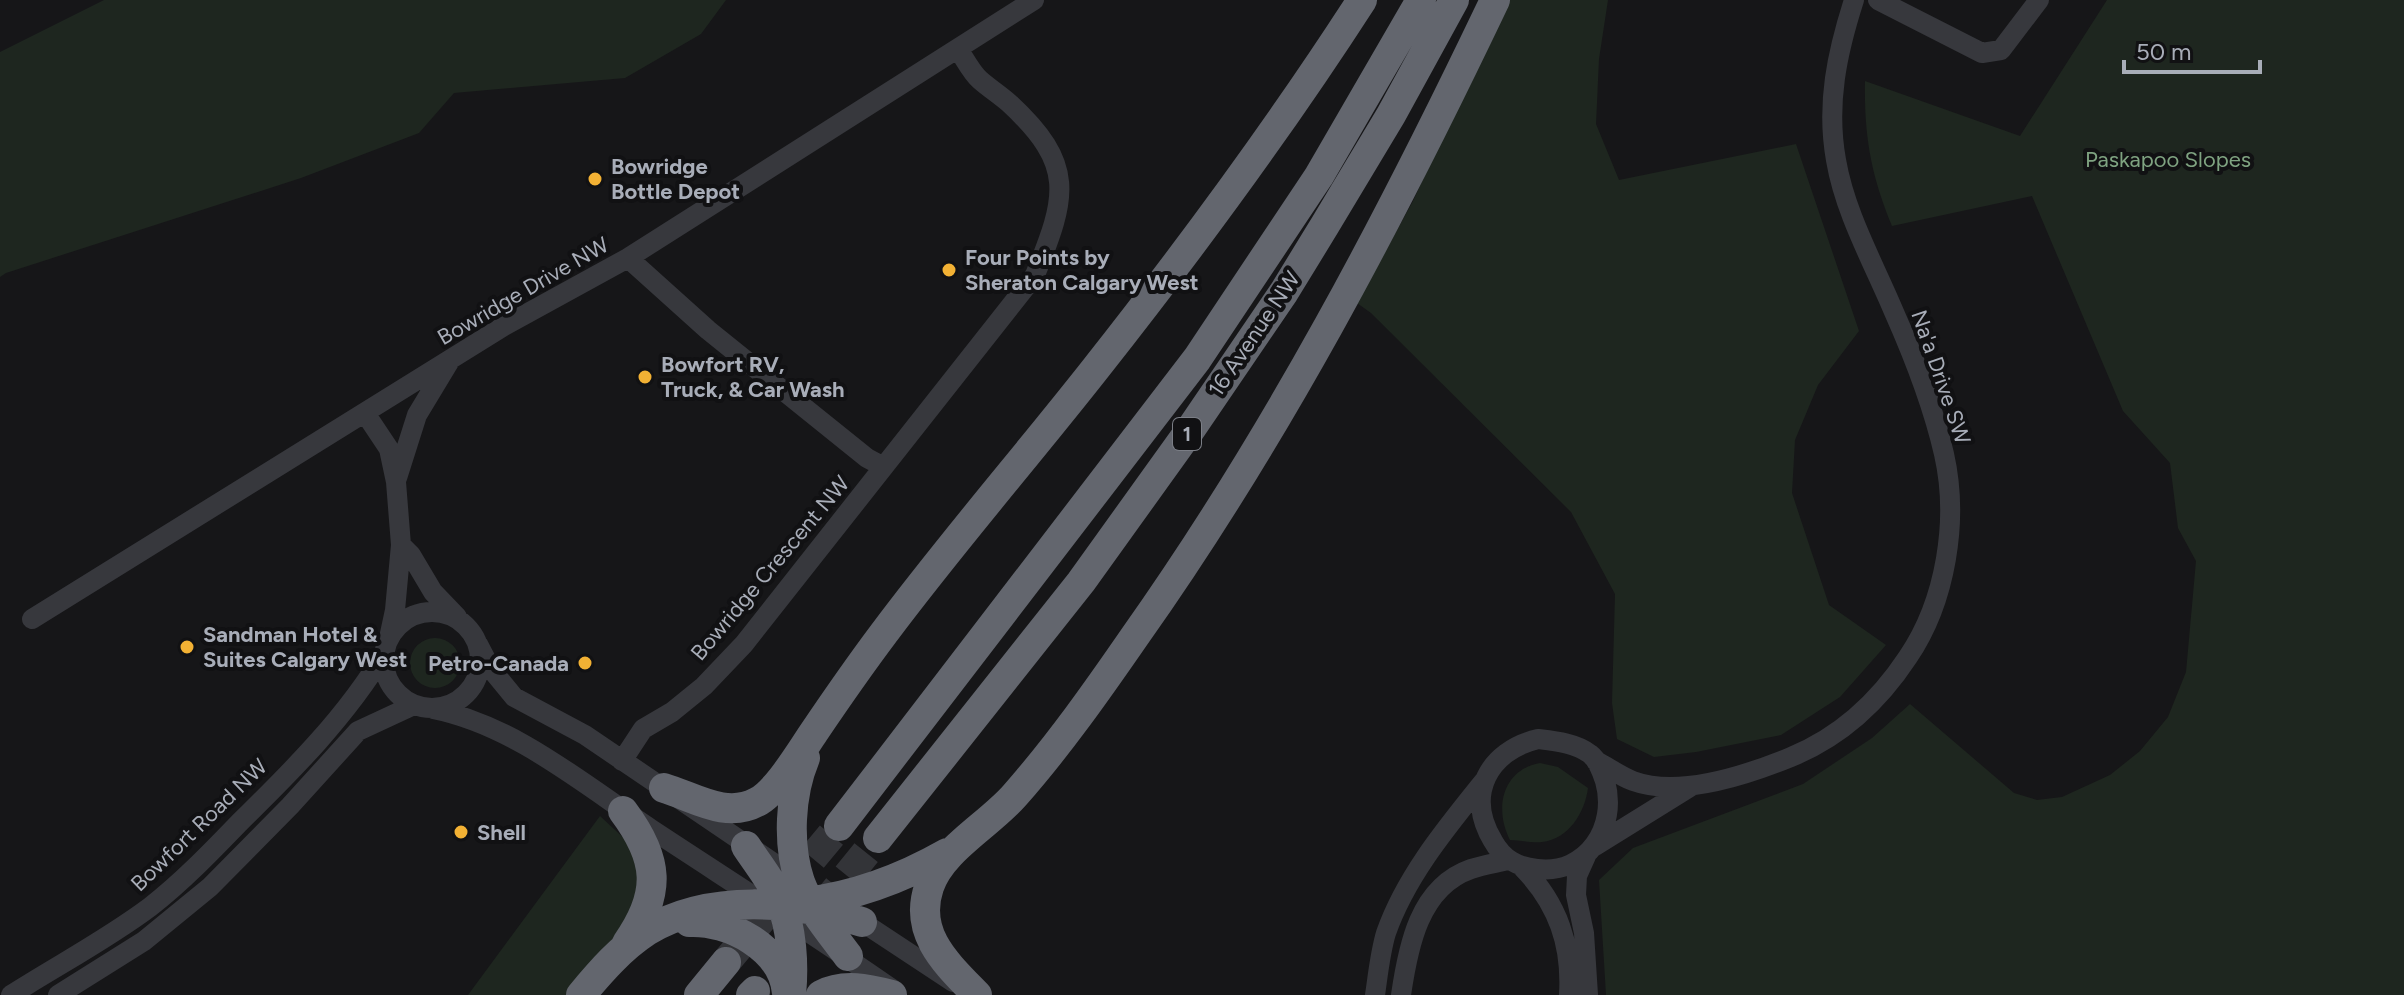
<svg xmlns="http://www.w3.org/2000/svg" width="2404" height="995" font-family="Figtree,sans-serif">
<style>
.green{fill:#1e261f}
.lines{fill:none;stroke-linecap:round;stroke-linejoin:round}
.highway-tunnel{stroke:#333438;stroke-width:30;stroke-dasharray:30 15;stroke-linecap:butt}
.minor{stroke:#37383d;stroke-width:20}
.highway{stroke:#63666e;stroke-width:30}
.poi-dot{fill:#f2b134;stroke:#111113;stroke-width:3}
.labels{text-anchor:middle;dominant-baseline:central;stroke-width:8;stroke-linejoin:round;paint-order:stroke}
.shield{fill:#111113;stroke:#7b7e86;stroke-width:2}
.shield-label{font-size:20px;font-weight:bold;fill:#a8adb8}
.park-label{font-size:22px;fill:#7fa381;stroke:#111113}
.poi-label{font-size:22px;font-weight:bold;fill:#a8adb8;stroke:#111113;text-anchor:start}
.street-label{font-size:22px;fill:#a8adb8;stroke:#111113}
</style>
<rect width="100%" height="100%" fill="#161618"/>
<path class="green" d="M104,0H726L701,34L625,78L454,93L419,133L301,178L6,273L0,277V52Z
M1505,0H1608L1599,59L1596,124L1619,180L1796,144L1859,331L1818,385L1795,440L1792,493L1829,605L1886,645L1840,697L1781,735L1696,752L1654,757L1617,739L1612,703L1615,594L1571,512L1371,313L1357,303L1413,201Z
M2107,0H2404V995H1606L1599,880L1633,848L1803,784L1872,738L1910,704L2014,793L2037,800L2062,797L2110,775L2140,751L2168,717L2186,672L2196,561L2178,528L2170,463L2123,411L2032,196L1892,226C1871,175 1864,136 1865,81L2020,136Z
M410 663a25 25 0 1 1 50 0a25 25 0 1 1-50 0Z
M1540,763L1558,767L1588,788C1585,812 1569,839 1542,842C1532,843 1520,840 1510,840C1494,809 1502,770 1540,763Z
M600,816L628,842L641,867L633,922L571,995H468Z"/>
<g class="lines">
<path class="highway-tunnel" d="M819,911L878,838
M726,962L839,826"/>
<path class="minor" d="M1878,0L1982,53L2001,50L2039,0
M628,258L708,330L867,458L882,466
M365,413L389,449L396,482L401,545L395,610L389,638
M397,478L417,415L449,362
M401,545L411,555L433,592L457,617
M384 660a48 48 0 1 1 96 0a48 48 0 1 1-96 0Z
M32,619L504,326L628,258L1034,0
M478,644L491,669L514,697L585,735L803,883
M433,709C514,725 583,784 651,829C733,883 815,935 895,991
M1538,739C1555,741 1576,743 1590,754C1598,760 1602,772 1605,781C1618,827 1587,875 1537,869C1517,867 1503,859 1493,841C1465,795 1488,751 1538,739Z
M622,761L643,729L672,712L704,686L744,644L1035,275C1067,196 1076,165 1009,103C1000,95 989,88 980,80C971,72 965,59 958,49
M1596,761C1608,767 1620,776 1633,781C1679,798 1747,775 1791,757C1840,737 1879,701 1908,657C1946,601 1959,520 1944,454C1933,406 1914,357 1894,312C1873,262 1845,213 1836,160C1826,104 1837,53 1854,0
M1595,846L1690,787
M1586,856L1577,876L1576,895L1584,933L1588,995
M1523,868C1558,904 1572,945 1569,995
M853,916L953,982
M11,995C58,965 106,940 150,907C182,882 211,852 239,823C292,771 347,716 385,652
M58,995L144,941L210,887L290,806L358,731L414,705
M1375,995C1378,975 1380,953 1386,933C1406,876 1447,827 1484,781
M1401,995C1408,947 1419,887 1471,869C1483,865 1496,863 1508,860"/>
<path class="highway" d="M805,758C790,794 787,844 800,882C810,909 831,933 848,956
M664,788C694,797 726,819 757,802C777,792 801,751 814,732C837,698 860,665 884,633C952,542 1026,457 1096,368C1190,249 1280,127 1362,0
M623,811C659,859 662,893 627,943
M839,826L1197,359L1319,176L1421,0
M878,838L1081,582L1188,433L1284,292L1325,225L1391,115L1454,0
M746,846C757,863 772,881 780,900C792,928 794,965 791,995
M805,902C856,896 903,878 947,853
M689,922C729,920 783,948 787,993
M581,995C601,971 621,948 647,931C710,893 795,901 862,922
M699,995L726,962
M751,995L755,991
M821,995C844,983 868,989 892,995
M977,995C947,964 913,934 929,887C941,850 989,825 1015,795C1059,745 1097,691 1135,636C1276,437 1390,220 1495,0"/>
</g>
<g class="poi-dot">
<circle cx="595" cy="179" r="8"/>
<circle cx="949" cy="270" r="8"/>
<circle cx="645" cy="377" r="8"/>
<circle cx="187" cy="647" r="8"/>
<circle cx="585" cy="663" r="8"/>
<circle cx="461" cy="832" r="8"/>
</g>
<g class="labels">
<rect class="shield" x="1173" y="418" width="28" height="32" rx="6"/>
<g class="shield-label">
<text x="1187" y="434">1</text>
</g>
<g class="park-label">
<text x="2168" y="159">Paskapoo Slopes</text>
</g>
<g class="poi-label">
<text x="611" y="166">Bowridge<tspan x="611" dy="25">Bottle Depot</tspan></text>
<text x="965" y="257">Four Points by<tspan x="965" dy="25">Sheraton Calgary West</tspan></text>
<text x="661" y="364">Bowfort RV,<tspan x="661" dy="25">Truck, &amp; Car Wash</tspan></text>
<text x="203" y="634">Sandman Hotel &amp;<tspan x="203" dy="25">Suites Calgary West</tspan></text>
<text x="569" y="663" text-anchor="end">Petro-Canada</text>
<text x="477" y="832">Shell</text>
</g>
<g class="street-label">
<text transform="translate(523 291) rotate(-30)">Bowridge Drive NW</text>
<text transform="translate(1254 334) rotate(-56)">16 Avenue NW</text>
<text transform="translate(1941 377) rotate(71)">Na'a Drive SW</text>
<text transform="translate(770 568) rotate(-50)">Bowridge Crescent NW</text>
<text transform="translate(199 825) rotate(-44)">Bowfort Road NW</text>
</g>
</g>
<path d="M2124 60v12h136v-12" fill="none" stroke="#a8adb8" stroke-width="4"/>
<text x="2136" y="60" font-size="24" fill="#a8adb8" stroke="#111113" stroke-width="6" paint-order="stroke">50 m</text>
</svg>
